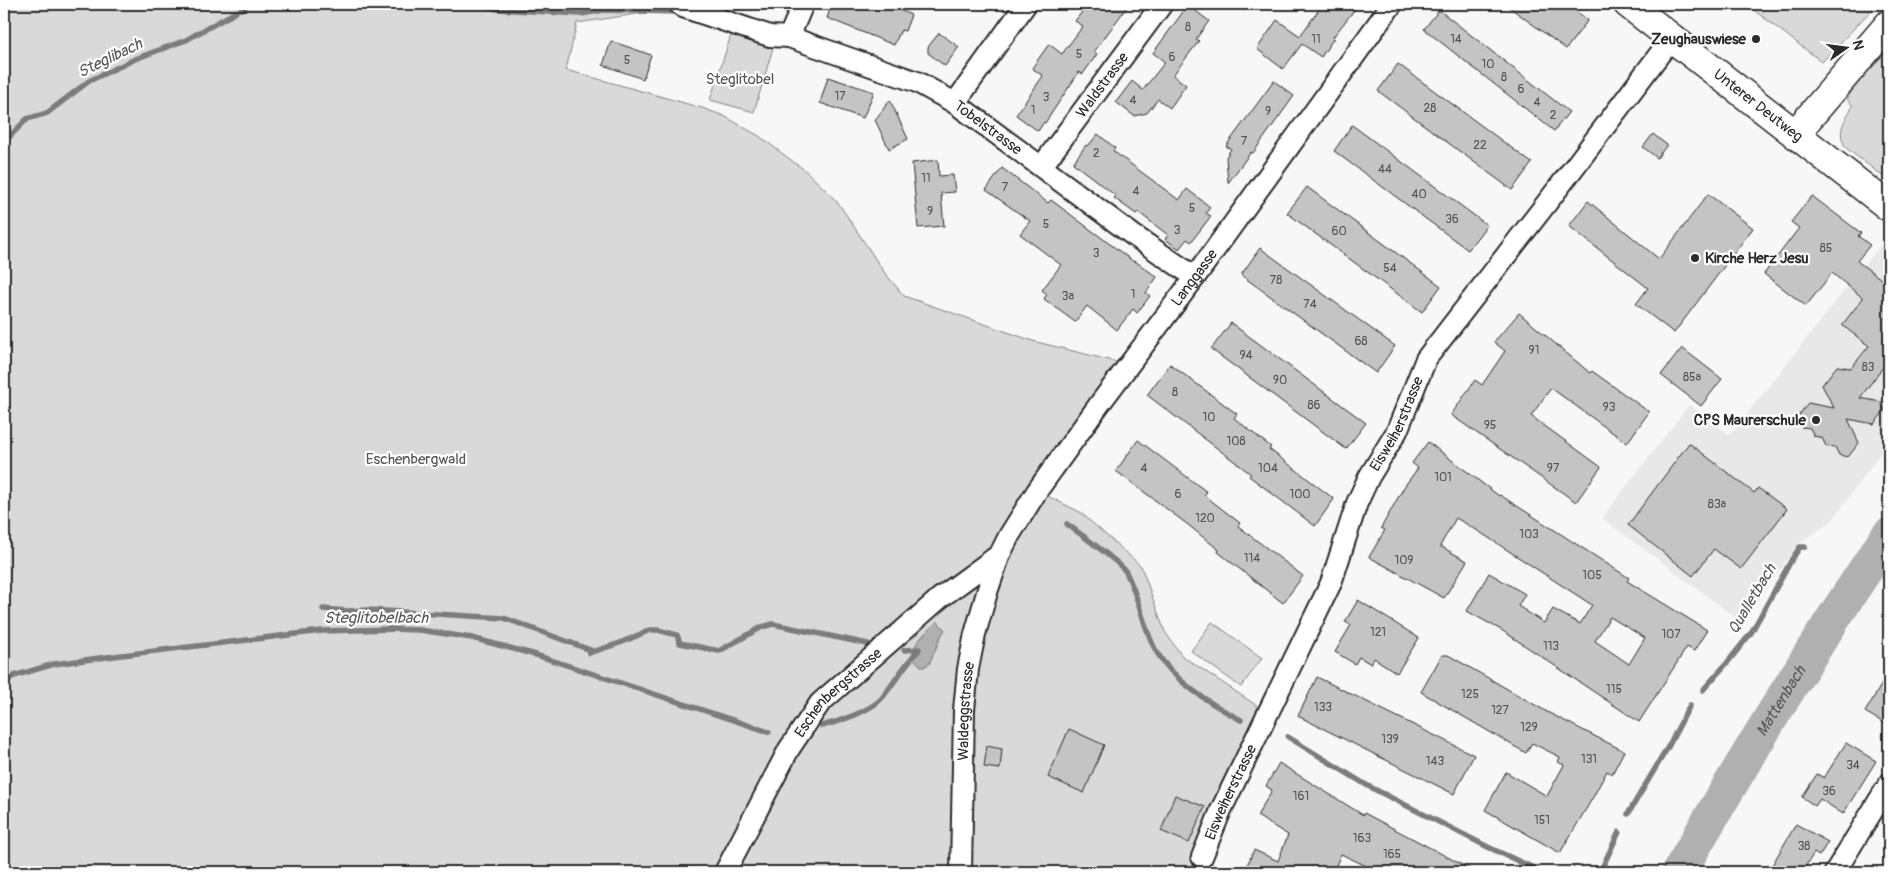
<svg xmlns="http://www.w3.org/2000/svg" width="1893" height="876" font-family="Pangolin,sans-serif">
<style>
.built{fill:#e8e8e8}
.green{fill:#d9d9d9;stroke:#828282;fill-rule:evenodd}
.water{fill:#b0b0b0;stroke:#7b7b7b}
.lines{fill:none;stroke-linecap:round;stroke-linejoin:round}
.stream{stroke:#7b7b7b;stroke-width:5.5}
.river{stroke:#b0b0b0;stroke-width:35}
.building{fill:#c4c4c4;stroke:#2b2b2b;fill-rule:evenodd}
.street-casing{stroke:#2b2b2b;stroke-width:24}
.secondary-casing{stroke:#2b2b2b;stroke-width:31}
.street{stroke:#fff;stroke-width:20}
.secondary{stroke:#fff;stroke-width:28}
.poi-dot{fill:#2b2b2b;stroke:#fff;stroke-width:2}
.labels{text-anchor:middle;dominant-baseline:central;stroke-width:4.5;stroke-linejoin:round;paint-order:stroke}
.number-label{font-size:12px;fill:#515151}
.poi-label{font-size:15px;font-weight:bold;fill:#2b2b2b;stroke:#fff;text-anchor:end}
.park-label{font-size:15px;fill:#565656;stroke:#fff}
.street-label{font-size:15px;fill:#2b2b2b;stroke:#fff}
.water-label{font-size:16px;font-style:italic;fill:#5a5a5a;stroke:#fff}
</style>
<rect width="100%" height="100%" fill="#f7f7f7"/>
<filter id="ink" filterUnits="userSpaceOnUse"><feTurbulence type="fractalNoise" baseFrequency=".02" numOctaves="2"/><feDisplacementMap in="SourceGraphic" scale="10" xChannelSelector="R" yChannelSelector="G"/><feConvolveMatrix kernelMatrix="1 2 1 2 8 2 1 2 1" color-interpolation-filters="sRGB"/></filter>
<g filter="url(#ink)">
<path class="built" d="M1887,237L1889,238V441L1832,521L1799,543L1742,622L1602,518L1689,405L1730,435Z"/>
<path class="green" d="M4,4H380L386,7L391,4H679L683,7L577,23L566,70L702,108L724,116L759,136L807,172L829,193L841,207L884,272L904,296L1033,341L1129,365L1037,491L1080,512L1141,566L1165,632L1182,656L1268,713L1202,856L1201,872H4ZM937,622L945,630L942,634L929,664L923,667L921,666L914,657L916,644Z
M1746,4H1877L1822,62Z
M731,35L773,48L754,112L710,100Z
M1889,44V181L1846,148C1836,132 1844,121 1853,106L1847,99L1858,80Z
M1212,622L1262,658L1241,687L1191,651Z"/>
<path class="water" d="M937,621L945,630L942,634L929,664L923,667C899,653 926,633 937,621Z"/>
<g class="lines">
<path class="stream" d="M479,4L497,9L581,14L604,10L677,12
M241,9L249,4
M4,142L27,119L47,113L89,81L135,59L186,40L236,12
M1067,524C1079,533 1120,562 1126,572C1139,597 1143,627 1156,651C1174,682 1211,704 1241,720
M1861,570L1864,571
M323,609L347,611L368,610L504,618L593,651
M904,650L919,649
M589,653L620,643L650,630H658L677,635L680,643L719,651L762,627L773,624L868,644
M4,682L14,676L54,664L122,655L322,631L390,629L420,630L472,638L536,655L769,732
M1703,690L1727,663L1751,633L1792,559L1800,547H1805
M822,726C838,722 871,711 882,698C895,682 904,665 918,651
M1288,737L1368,786L1488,847L1542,872
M1628,814L1668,747L1690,705
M1600,872L1619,832"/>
<path class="river" id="s1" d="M1679,872C1745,758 1814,644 1889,535"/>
</g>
<path class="building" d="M832,4H900L898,9L911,15L905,31L901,30L894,45L827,18Z
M1088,4H1129L1094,52L1097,54L1083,74L1079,72L1045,123L1044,122L1038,131L1016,115L1043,76L1032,68L1049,44L1062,54L1083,26L1075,21Z
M1323,4H1359L1333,37L1334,38L1321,57L1302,44L1283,69L1257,49L1277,20L1300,36Z
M1505,4H1566L1588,20L1566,49Z
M1188,5L1209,21L1196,39L1199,41L1173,75L1186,85L1170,108L1158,99L1147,113L1134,116L1116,102L1132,81L1143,90L1165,62L1153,53Z
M1439,10L1569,112L1554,131L1424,29Z
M939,33L959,47L945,66L928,53V47Z
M611,41L651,55L643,79L603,65Z
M1398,64L1532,163L1512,190L1378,91Z
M828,77L874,92L863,118L820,103Z
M1274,81L1294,96L1253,153L1251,152L1228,183L1226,157L1231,149L1226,146Z
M890,100L908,139L889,149L875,120Z
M1352,125L1487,225L1468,250L1334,151Z
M1098,134L1115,148L1113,151L1179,200L1187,189L1210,207L1206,213L1211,216L1191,242L1187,239L1179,249L1165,239L1168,235L1138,212L1136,214L1114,198L1116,196L1073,163L1086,145L1088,146Z
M1653,134L1667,145L1657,158L1643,147Z
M938,160L939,176L953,175L955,192L941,193L944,226L918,228L912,163Z
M1002,168L1048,203L1051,200L1134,262L1135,261L1157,277L1146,293L1150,296L1137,313L1133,309L1117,330L1087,306L1075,322L1044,299L1047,294L1042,290L1061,265L1020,234L1030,221L986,190Z
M1307,187L1441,286L1422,312L1287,213Z
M1708,194L1753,228L1674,333L1636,304L1648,288L1569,226L1588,201L1659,259Z
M1812,196L1861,233L1858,236L1870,245L1857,261L1889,285V359L1860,398L1881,402L1885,410L1874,424L1848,419L1859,443L1848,457L1839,455L1835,447L1826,446L1822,438L1814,436L1810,428L1801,427L1797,418L1808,403L1834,408L1822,385L1837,366L1851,368L1869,346L1842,325L1863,298L1832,273L1806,306L1764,274L1799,228L1791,222Z
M1260,248L1395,346L1376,373L1241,275Z
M1519,313L1590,373L1592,371L1649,412L1627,443L1551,388L1531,416L1601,467L1576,502L1451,415L1475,380L1482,385L1505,351L1494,342Z
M1231,323L1366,423L1346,449L1211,349Z
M1682,348L1722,379L1701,406L1661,375Z
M1170,364L1237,414L1234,418L1271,447L1269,449L1334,499L1315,526L1249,476L1251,474L1147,395Z
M1138,440L1207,492L1204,495L1240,523L1238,526L1303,576L1283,603L1218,552L1219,550L1187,524L1116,471Z
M1428,442L1499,496L1500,495L1629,578L1627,581L1707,630L1694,651L1687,647L1639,722L1503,631L1467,611L1489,573L1525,594L1518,606L1544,623L1553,609L1580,624L1592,605L1478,531L1456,518L1440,546L1467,561L1444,598L1369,557L1385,530L1381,528L1404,487L1418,468L1412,463ZM1610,617L1645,638L1629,664L1595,641Z
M1689,443L1754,493L1758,488L1787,509L1741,569L1714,549L1693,576L1628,525Z
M1358,600L1419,638L1397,673L1374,658L1371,664L1359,657L1355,664L1335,652L1351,625L1345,622Z
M1442,655H1448L1549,713L1624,751L1612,774L1607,771L1592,799L1560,853L1485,810L1506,772L1547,796L1564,765L1558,762L1560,757L1532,743L1526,753L1421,692Z
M1889,672V726L1865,712Z
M1317,677L1474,755L1454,794L1298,716Z
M1069,729L1104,745L1084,793L1048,777Z
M1846,743L1876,761L1843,814L1820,799L1815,806L1802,797L1817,774L1824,778Z
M987,746L1002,749L1000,769L984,767Z
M1279,763L1363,815L1364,813L1476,872H1379L1341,854L1333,872H1244L1254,850L1278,861L1288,835L1257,816L1272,790L1266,786Z
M1175,795L1205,807L1189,843L1161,831Z
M1796,824L1828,842L1819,856L1814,853L1802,872H1768Z"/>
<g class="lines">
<defs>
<g id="street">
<path id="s2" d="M679,4L683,7L770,36L789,37L917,82L955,103L1133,235L1195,277"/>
<path d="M789,37L803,4"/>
<path d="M955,103L1026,4"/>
<path id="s3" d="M1042,166L1162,4"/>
<path id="s4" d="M1202,857L1221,810L1331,583L1357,503L1369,477L1397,431L1426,359L1566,178L1671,39"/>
<path id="s5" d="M725,872L789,749L820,703L940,598L1000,554"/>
<path id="s6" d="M961,872L964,710L968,669L975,634L988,589L1000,554L1009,536L1037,491L1101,402L1195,277L1392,4"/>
<path d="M1835,872L1889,784"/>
</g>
<g id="secondary">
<path id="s7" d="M1628,4L1889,207"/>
<path d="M1795,134L1889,24"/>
</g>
</defs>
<use href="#street" class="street-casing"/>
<use href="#secondary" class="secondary-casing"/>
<use href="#street" class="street"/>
<use href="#secondary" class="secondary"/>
</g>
</g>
<g class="poi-dot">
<circle cx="1756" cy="39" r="5"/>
<circle cx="1695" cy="258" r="5"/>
<circle cx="1816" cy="420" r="5"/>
</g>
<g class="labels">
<g class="number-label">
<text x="1188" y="27">8</text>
<text x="1316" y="39">11</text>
<text x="1456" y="39">14</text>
<text x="1079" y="54">5</text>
<text x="1172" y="57">6</text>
<text x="627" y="60">5</text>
<text x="1488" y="64">10</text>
<text x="1504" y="77">8</text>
<text x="1521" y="89">6</text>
<text x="840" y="96">17</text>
<text x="1046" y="97">3</text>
<text x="1133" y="100">4</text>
<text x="1537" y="102">4</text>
<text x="1430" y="108">28</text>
<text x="1033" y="110">1</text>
<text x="1268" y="111">9</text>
<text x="1553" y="115">2</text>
<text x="1244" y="141">7</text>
<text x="1480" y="145">22</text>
<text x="1096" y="153">2</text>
<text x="1385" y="169">44</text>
<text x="926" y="178">11</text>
<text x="1005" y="187">7</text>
<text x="1136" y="191">4</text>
<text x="1419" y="194">40</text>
<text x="1192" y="208">5</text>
<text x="930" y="211">9</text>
<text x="1452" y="219">36</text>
<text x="1046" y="224">5</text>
<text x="1177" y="230">3</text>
<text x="1339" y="231">60</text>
<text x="1826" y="248">85</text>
<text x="1096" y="253">3</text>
<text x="1390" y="268">54</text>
<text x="1276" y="280">78</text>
<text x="1133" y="294">1</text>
<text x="1068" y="296">3a</text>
<text x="1310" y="304">74</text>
<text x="1361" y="341">68</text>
<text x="1534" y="350">91</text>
<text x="1246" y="355">94</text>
<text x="1868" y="367">83</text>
<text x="1692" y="377">85a</text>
<text x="1280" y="380">90</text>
<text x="1175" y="392">8</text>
<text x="1314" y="405">86</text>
<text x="1609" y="407">93</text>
<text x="1209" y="417">10</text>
<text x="1490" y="425">95</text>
<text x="1236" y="441">108</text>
<text x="1144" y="468">4</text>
<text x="1268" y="468">104</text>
<text x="1553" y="468">97</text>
<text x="1443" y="477">101</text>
<text x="1178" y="494">6</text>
<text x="1300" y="494">100</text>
<text x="1717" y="504">83a</text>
<text x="1205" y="518">120</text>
<text x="1529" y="534">103</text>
<text x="1252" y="558">114</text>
<text x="1404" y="560">109</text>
<text x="1592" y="575">105</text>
<text x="1378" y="632">121</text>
<text x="1671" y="634">107</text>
<text x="1551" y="646">113</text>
<text x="1614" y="689">115</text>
<text x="1470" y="694">125</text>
<text x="1323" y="707">133</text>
<text x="1500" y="710">127</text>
<text x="1529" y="727">129</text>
<text x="1390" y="739">139</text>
<text x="1589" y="759">131</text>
<text x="1435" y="761">143</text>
<text x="1853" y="765">34</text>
<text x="1829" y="791">36</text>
<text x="1301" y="796">161</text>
<text x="1542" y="820">151</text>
<text x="1362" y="838">163</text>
<text x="1804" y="846">38</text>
<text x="1392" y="854">165</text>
</g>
<g class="poi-label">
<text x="1746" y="39">Zeughauswiese</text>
<text x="1705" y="258" text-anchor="start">Kirche Herz Jesu</text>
<text x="1806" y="420">CPS Maurerschule</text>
</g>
<g class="park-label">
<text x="740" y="79">Steglitobel</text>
<text x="416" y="459">Eschenbergwald</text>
</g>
<g class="street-label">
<text stroke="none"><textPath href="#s3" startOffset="101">Waldstrasse</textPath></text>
<text stroke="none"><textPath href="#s7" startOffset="165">Unterer Deutweg</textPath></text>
<text stroke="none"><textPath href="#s2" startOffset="336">Tobelstrasse</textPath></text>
<text stroke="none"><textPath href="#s6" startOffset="661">Langgasse</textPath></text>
<text stroke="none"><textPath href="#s4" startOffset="476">Eisweiherstrasse</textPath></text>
<text stroke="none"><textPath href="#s5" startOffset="214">Eschenbergstrasse</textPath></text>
<text stroke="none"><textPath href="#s6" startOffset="161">Waldeggstrasse</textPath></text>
<text stroke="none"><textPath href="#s4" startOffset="71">Eisweiherstrasse</textPath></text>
</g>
<g class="water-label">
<text transform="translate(110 58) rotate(-26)">Steglibach</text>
<text transform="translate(1752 599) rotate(-59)">Qualletbach</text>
<text x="376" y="618">Steglitobelbach</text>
<text stroke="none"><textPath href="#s1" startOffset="199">Mattenbach</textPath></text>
</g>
</g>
<rect width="1893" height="876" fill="none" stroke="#fff" stroke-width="20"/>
<rect x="10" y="10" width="1873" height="856" fill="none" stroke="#2b2b2b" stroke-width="2" filter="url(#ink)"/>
<g transform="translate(1846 48) rotate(76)" stroke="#ffffff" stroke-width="4" paint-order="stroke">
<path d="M0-4L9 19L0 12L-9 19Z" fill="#2b2b2b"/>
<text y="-8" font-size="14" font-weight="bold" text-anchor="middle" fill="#2b2b2b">N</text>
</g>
</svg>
